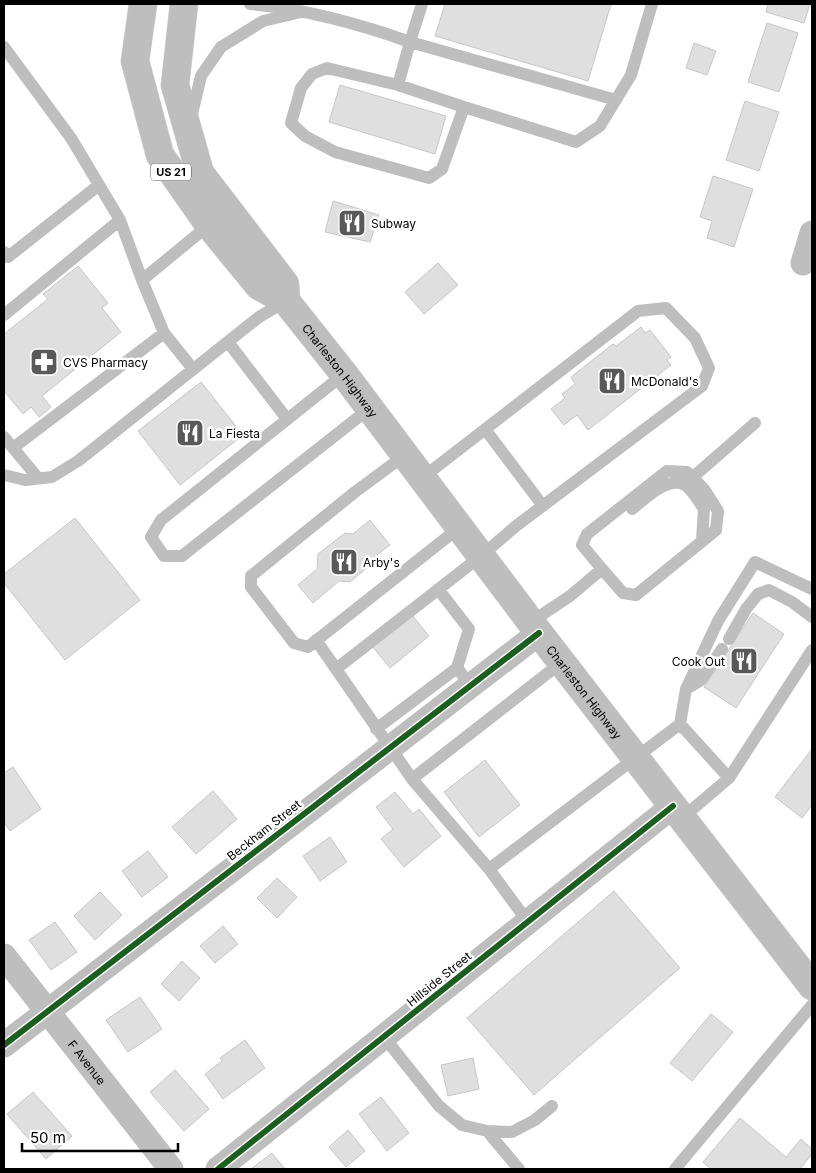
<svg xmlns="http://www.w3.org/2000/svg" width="816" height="1173" font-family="Inter,sans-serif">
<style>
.building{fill:#dfdfdf;stroke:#c7c7c7}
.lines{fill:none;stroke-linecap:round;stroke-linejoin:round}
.primary-casing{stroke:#dbdbdb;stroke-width:29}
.service{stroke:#bebebe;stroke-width:12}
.minor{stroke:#bebebe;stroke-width:25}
.primary{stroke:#bebebe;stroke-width:28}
.cycleway-casing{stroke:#fff;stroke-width:9}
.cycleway{stroke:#1b5e20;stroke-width:6}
.labels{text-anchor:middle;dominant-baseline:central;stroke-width:5;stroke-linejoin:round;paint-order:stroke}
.shield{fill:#fff;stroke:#4c4c4c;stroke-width:1}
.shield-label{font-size:11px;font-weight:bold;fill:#000}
.poi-label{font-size:12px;fill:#000;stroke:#fff;text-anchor:start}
.street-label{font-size:12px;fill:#000;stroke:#fff}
</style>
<rect width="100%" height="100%" fill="#fff"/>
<path class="building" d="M445,4H611L588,81L435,36Z
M768,4H810L804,23L766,12Z
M767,23L798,33L779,92L748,82Z
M694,43L716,51L707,75L686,68Z
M340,85L446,116L435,154L329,122Z
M745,101L779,112L759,171L726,160Z
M713,176L753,189L734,247L707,238L712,221L700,217Z
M333,201L379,215L370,242L325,232Z
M438,263L458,285L424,314L405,292Z
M78,266L108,303L102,308L121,332L42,396L51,407L39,417L31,407L23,414L4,391V334L48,299L43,294Z
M641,327L645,333L650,330L671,357L667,360L671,365L588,430L577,415L564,425L551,409L565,398L562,394L575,384L571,377L613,344L616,346Z
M201,382L243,435L180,485L138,431Z
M75,518L140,600L65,660L4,583V574Z
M370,520L390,545L370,560L373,563L350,582L339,581L313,603L298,585L317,569L318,554L345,533L353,534Z
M753,613L784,634L736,708L704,687Z
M412,615L429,636L390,668L372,646Z
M812,749V805L802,818L775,797Z
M485,760L520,805L479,837L444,792Z
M13,767L41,809L10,831L4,822V773Z
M213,791L237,819L196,854L172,827Z
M395,792L413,814L419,809L441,836L404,867L381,839L393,829L376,807Z
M330,837L347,862L320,881L303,856Z
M148,851L168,877L142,897L122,871Z
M277,878L297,897L277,918L257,898Z
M614,891L680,968L534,1095L467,1018Z
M100,892L122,915L95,940L74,916Z
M55,922L77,952L51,970L29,940Z
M223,926L238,944L215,963L200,946Z
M182,961L200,978L179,1001L161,984Z
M140,997L162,1029L128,1052L106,1020Z
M711,1014L733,1032L692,1081L670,1063Z
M245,1040L265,1068L223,1099L205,1074L222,1061L220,1058Z
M473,1058L479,1089L448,1096L441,1065Z
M175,1070L209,1109L184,1131L150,1092Z
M33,1092L72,1136L46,1159L7,1114Z
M381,1097L409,1133L387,1151L359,1114Z
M740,1118L786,1157L801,1139L812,1149V1154L800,1169H711L703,1162Z
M348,1130L365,1151L346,1167L329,1147Z
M272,1153L285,1169H251Z"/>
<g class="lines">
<defs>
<g id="primary">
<path id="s2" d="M143,4L135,61L160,155L209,225L259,286L286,301L344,374L539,633L812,986"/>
<path d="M184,4L175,85L200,173L285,284L286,301"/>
</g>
</defs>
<use href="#primary" class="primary-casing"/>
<path class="service" d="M250,4C304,9 360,24 410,42L398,85
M422,4L410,42L616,100
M4,47L71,138L120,220L142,280L164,333L193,369
M327,68L398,85L464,107L442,169L429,178L335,152L305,136L291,123L301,88L312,74Z
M464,107L576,142L600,126L631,75L652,4
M191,118L201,76L221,47L263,21L297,13
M4,252L8,257L99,185
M142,280L209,225
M4,315L120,220
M228,342L287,419
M344,374L161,520L151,537L164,556H182L370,408
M485,429L543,506
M4,437L38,478
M13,448L164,333
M405,455L355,492L251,576V587L294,643L308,647L460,527
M4,475L25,480L52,477L78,461L259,317L286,301
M693,477L755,423
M632,509C644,500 668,475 685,485C692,489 699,502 704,509L702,540
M438,589L469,629L457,668L471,686
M531,622L570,596L602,569L623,593L636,595L716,530L718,511L704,489L687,472L667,471L587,534L582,545L602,569
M729,639L746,609L758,594L769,590L792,602L812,617
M316,640L412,779L562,662
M336,669L481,556L516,526L702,386L709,368L695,338L666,308L638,311L422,478
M686,689L701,680L722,649
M680,724L729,778
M376,729L457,668
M412,779L489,869L528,922
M682,818L729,778L812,650
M489,869L680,724L686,689L718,621L755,562L812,589
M384,1037L439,1106L462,1125L487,1131L512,1132L535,1120L552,1106
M487,1131L519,1169
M675,1169L812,1005"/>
<g class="minor">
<path d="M803,263L812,233"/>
<path id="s1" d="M4,956L171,1169"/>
<path d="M4,1045L539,633"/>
<path d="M218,1169L673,806"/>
</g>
<use href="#primary" class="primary"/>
<defs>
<path id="cycleway" d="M4,1045L539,633
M218,1169L673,806"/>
</defs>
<use href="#cycleway" class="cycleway-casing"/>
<use href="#cycleway" class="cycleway"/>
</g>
<defs>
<symbol id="restaurant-square" viewBox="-11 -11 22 22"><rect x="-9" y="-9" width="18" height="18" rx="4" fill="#595959" stroke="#fff"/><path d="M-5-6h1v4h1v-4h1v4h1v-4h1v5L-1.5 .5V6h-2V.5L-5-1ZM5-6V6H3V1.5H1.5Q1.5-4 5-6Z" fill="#fff"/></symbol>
<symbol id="pharmacy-square" viewBox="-11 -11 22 22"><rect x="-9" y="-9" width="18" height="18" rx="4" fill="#595959" stroke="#fff"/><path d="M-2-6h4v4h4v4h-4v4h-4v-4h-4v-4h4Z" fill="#fff"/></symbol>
</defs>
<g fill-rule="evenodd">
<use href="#restaurant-square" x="336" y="207" width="32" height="32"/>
<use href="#pharmacy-square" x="28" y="346" width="32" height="32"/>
<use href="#restaurant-square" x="596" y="365" width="32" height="32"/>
<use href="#restaurant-square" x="174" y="417" width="32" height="32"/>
<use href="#restaurant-square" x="328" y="546" width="32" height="32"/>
<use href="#restaurant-square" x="728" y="645" width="32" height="32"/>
</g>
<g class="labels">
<rect class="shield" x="151" y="163.5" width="40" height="17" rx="4"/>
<g class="shield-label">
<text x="171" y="172">US 21</text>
</g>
<g class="poi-label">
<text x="371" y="223">Subway</text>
<text x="63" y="362">CVS Pharmacy</text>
<text x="631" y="381">McDonald's</text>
<text x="209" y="433">La Fiesta</text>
<text x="363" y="562">Arby's</text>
<text x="725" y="661" text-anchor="end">Cook Out</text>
</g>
<g class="street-label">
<text stroke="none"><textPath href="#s2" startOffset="438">Charleston Highway</textPath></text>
<text stroke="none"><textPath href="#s2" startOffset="842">Charleston Highway</textPath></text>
<text transform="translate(264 830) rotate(-38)">Beckham Street</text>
<text transform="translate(439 979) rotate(-39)">Hillside Street</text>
<text stroke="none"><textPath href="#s1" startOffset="135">F Avenue</textPath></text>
</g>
</g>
<rect width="816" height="1173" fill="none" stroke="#000000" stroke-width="10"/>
<path d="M22 1143v8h156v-8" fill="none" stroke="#000000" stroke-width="2.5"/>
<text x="30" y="1143" font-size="15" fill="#000000" stroke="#ffffff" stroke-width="4" paint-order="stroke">50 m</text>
</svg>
